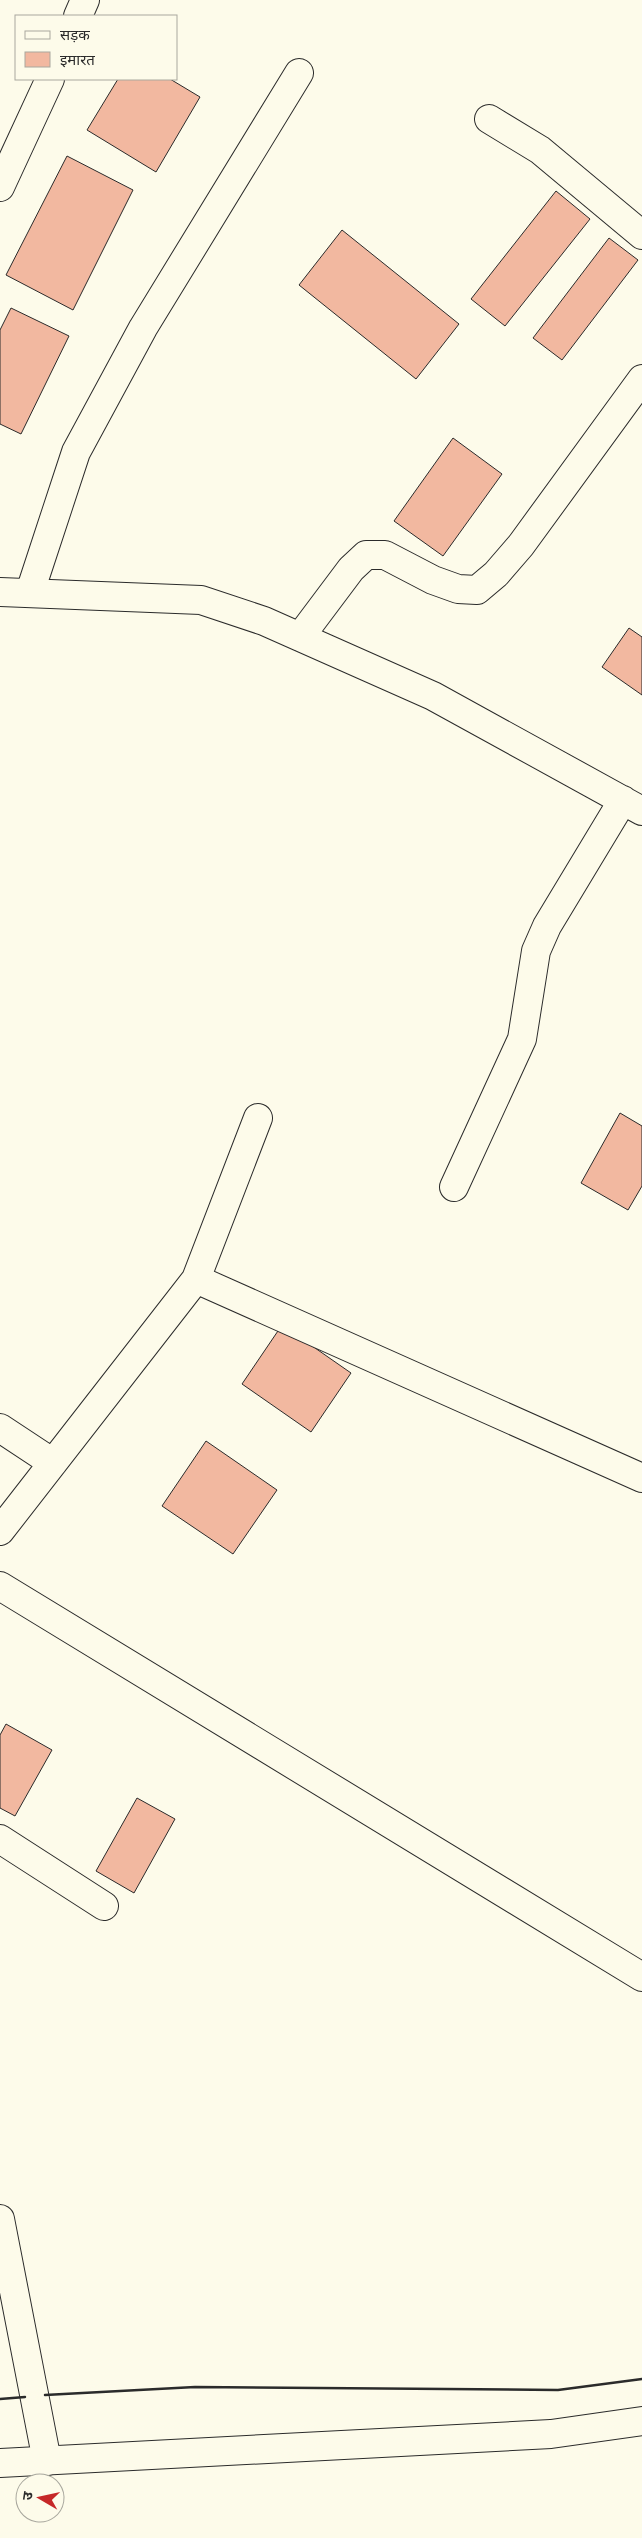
<svg xmlns="http://www.w3.org/2000/svg" width="642" height="2538" font-family="'Golos Text','Noto Sans Devanagari',sans-serif">
<style>
.building{fill:#f2b8a0;stroke:#2b2b2b}
.lines{fill:none;stroke-linecap:round;stroke-linejoin:round}
.minor-casing{stroke:#2b2b2b;stroke-width:30}
.tertiary-casing{stroke:#2b2b2b;stroke-width:30}
.minor{stroke:#fdfbea;stroke-width:28}
.tertiary{stroke:#fdfbea;stroke-width:28}
.wall{stroke:#2b2b2b;stroke-width:2.5}
</style>
<rect width="100%" height="100%" fill="#fdfbea"/>
<path class="building" d="M118,79H170L200,97L156,172L87,130Z
M67,156L133,190L73,310L6,275Z
M556,191L590,219L505,326L471,299Z
M342,230L459,324L416,379L299,285Z
M609,238L638,260L562,360L533,338Z
M11,308L69,336L21,434L0,424V330Z
M453,438L502,474L443,556L394,521Z
M629,628L642,637V695L602,667Z
M620,1113L642,1126V1186L628,1210L581,1183Z
M282,1325L351,1373L311,1432L242,1384Z
M206,1441L277,1490L233,1554L162,1506Z
M6,1724L52,1750L15,1816L0,1808V1735Z
M137,1798L175,1819L134,1893L96,1871Z"/>
<g class="lines">
<defs>
<path id="minor" d="M78,16L85,0
M489,119L540,150L642,235
M0,187L50,79
M0,592L201,600L264,621L433,696L642,811
M30,592L76,452L143,328L299,73
M300,637L351,569L366,555H385L433,580L458,589L477,590L496,574L521,545L642,379
M454,1187L522,1039L536,951L547,926L623,800
M196,1279L642,1478
M0,1428L53,1463
M0,1531L196,1279L258,1118
M0,1586L642,1977
M0,1839L104,1906
M0,2219L47,2461"/>
<path id="tertiary" d="M0,2463L551,2434L642,2421"/>
</defs>
<use href="#minor" class="minor-casing"/>
<use href="#tertiary" class="tertiary-casing"/>
<use href="#minor" class="minor"/>
<use href="#tertiary" class="tertiary"/>
<path class="wall" d="M45,2395L195,2387L558,2390L642,2379
M0,2399L25,2397"/>
</g>
<rect x="15" y="15" width="162" height="65" fill="#fdfbea" stroke="#a9a89e"/>
<rect x="25" y="31" width="25" height="8" fill="#fdfbea" stroke="#a9a89e"/>
<text x="60" y="40" font-size="15" fill="#2b2b2b">सड़क</text>
<rect x="25" y="52" width="25" height="15" fill="#f2b8a0" stroke="#a9a89e"/>
<text x="60" y="65" font-size="15" fill="#2b2b2b">इमारत</text>
<g transform="translate(40 2498) rotate(279)"><circle r="24" fill="#fdfbea" stroke="#a9a89e"/>
<path d="M0-4L9 19L0 12L-9 19Z" fill="#c62828"/>
<text y="-8" font-size="14" font-weight="bold" text-anchor="middle" fill="#2b2b2b">उ</text>
</g>
</svg>
